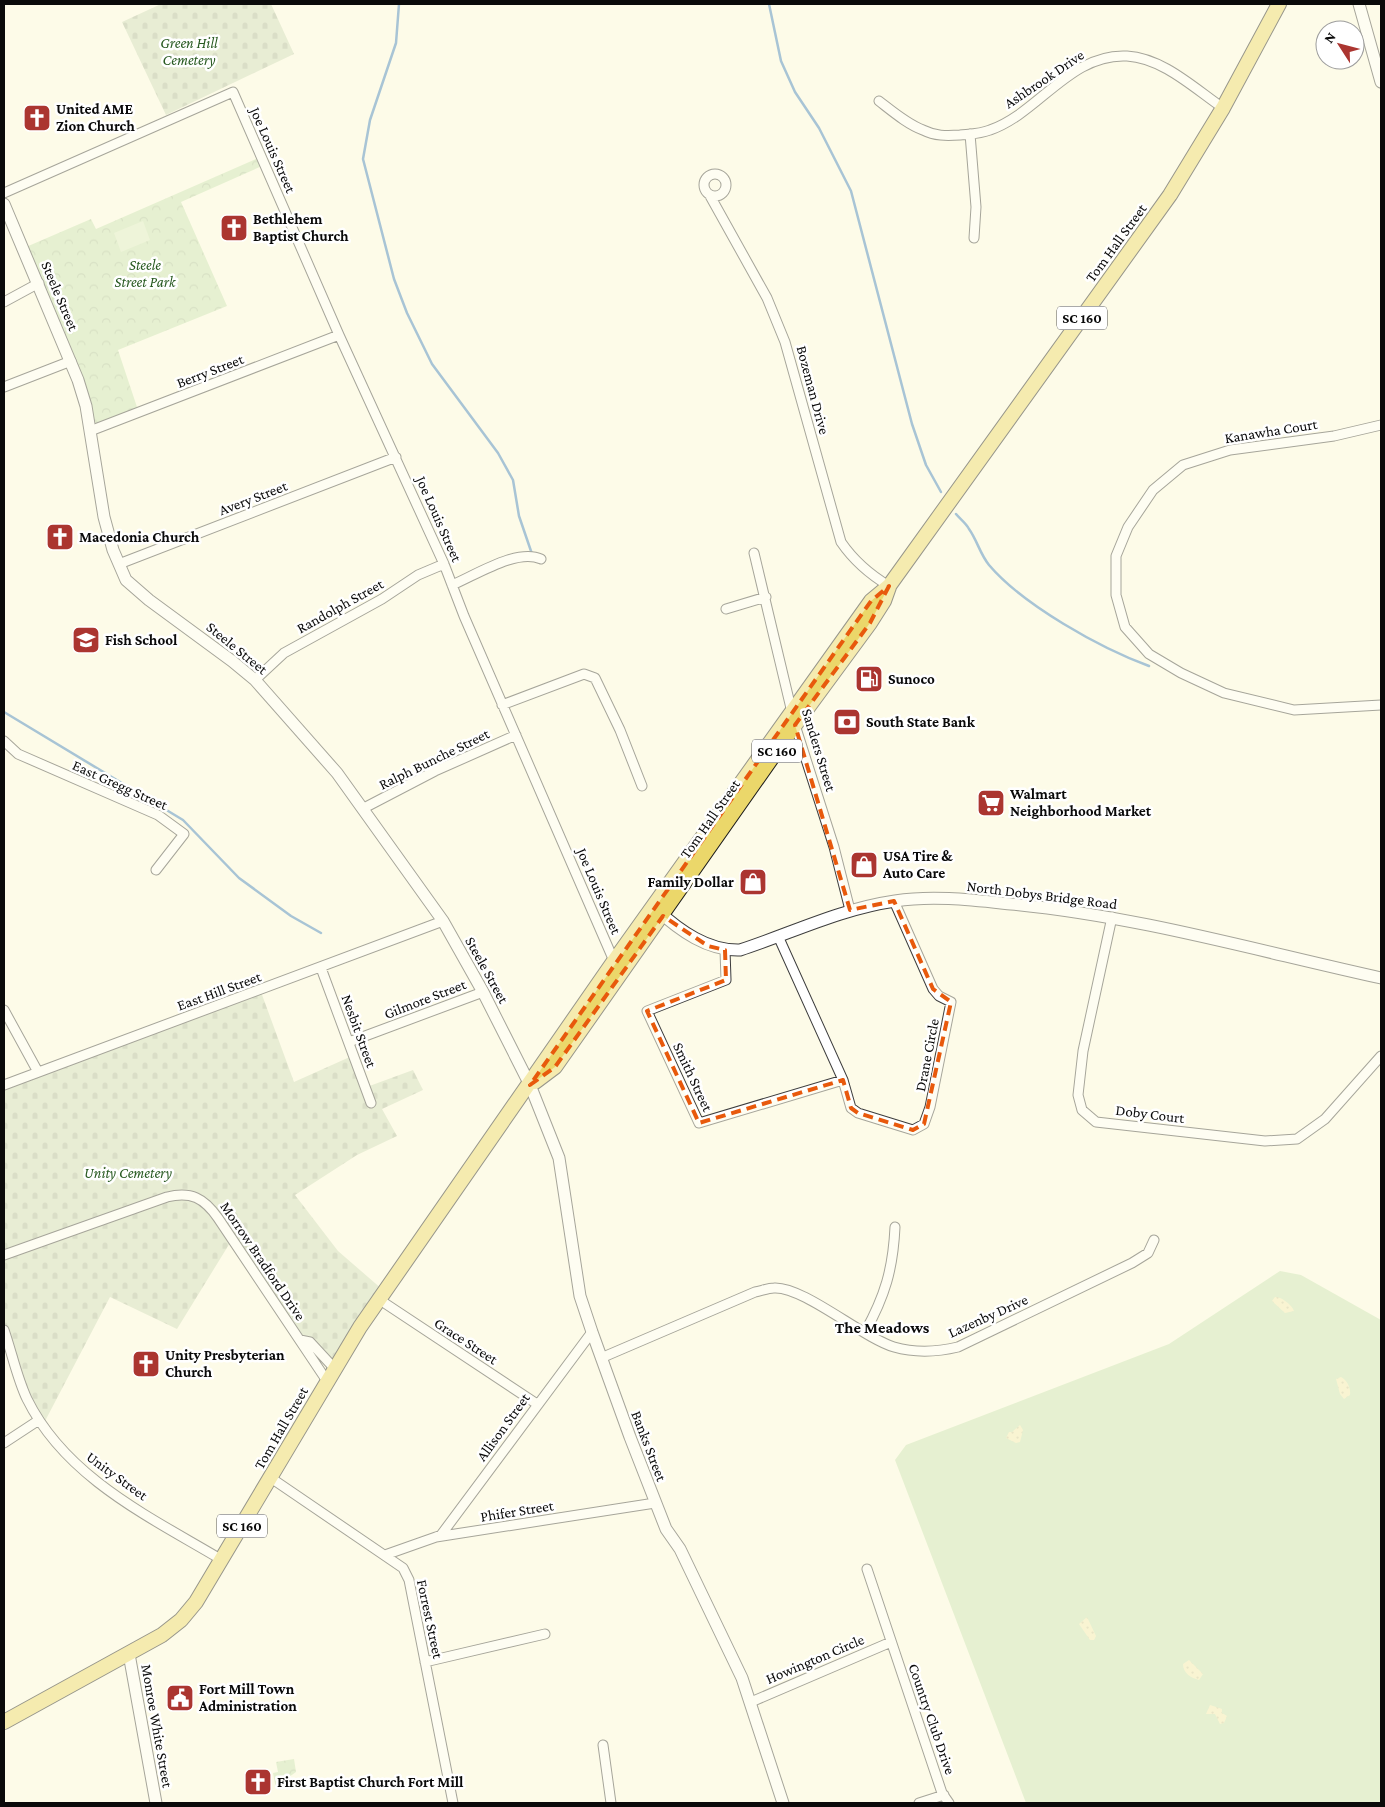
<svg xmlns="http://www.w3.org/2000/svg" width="1385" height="1807" font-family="'Crimson Pro',serif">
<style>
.grass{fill:#cae3b6}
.sand{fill:url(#sand-dots)}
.cemetery{fill:url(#cemetery-stones)}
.park{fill:url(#park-crowns)}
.pitch{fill:#dcebc7}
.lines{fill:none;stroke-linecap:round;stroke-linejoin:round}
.stream{stroke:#4081bf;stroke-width:2.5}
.minor-casing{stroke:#3d3d3d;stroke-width:11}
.tertiary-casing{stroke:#3d3d3d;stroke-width:13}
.primary-casing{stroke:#1b1b1b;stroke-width:16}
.minor{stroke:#fff;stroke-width:9}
.tertiary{stroke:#fff;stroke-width:11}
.primary{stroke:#ebd76a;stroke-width:14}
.marked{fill:none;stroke:#e8590c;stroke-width:4;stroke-dasharray:10 6;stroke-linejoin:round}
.labels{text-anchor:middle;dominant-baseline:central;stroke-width:5;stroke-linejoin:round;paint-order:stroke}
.shield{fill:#fff;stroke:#545454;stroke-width:1}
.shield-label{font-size:14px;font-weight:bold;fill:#0a0a0a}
.park-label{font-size:15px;font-style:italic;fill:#285a21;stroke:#fff}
.street-label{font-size:15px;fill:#0a0a0a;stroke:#fff}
.poi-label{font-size:15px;font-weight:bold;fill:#0a0a0a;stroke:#fff;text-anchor:start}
.neighbourhood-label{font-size:16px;font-weight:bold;fill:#0a0a0a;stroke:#fff}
</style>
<defs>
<pattern id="sand-dots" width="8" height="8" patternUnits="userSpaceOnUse" patternTransform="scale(1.25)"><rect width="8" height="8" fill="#f4ecb9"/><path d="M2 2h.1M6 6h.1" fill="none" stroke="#d0c99e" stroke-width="1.8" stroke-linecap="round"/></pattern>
<pattern id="cemetery-stones" width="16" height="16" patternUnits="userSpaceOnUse" patternTransform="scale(1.25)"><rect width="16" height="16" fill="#cfdbbd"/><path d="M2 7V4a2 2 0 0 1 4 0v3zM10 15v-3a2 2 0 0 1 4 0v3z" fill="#b0bba1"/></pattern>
<pattern id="park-crowns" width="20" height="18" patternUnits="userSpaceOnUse" patternTransform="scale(1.25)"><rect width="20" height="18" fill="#cae3b6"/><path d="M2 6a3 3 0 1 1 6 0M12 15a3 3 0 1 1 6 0" fill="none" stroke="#acc19b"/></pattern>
</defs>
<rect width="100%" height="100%" fill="#fdfbe8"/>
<path class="grass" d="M1280,1271L1301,1275L1381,1320V1803H1026L895,1460L906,1445L1169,1344Z"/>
<path class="sand" d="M1275,1297C1281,1296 1293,1306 1294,1311L1285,1313L1272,1301Z
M1341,1377C1347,1380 1351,1388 1350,1395L1344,1399L1340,1394L1336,1379Z
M1020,1425L1023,1430L1020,1442L1016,1443L1006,1438L1009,1432H1012Z
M1087,1617L1096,1636L1094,1640H1090L1079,1624Z
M1189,1660L1203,1674L1199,1680C1191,1678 1183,1673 1183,1664Z
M1210,1705L1222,1709V1713L1227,1716L1224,1723L1220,1724L1215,1714H1206Z"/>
<path class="cemetery" d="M161,4H271L294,54L166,115L122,22Z
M261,992L294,1082L352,1056L364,1088L413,1070L423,1090L382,1109L397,1136L357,1155L295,1195L338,1251L383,1290L334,1366L301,1338L233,1238L177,1329L110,1297L44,1423L28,1397L4,1326V1087Z"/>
<path class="park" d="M258,158L262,166L181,202L227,306L118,350L138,410L94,425L78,364L26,247L91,219L96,229Z
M294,1759L296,1772L289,1777L286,1787L276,1789L273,1773L278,1772L276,1762Z"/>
<path class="pitch" d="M143,221L150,240L121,252L114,233Z"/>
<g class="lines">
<path class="stream" d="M399,4L396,43L370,120L363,159L394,279L407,313L432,364L498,453L513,480L519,516L532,554
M769,4L781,61L795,92L819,128L851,191L912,424L926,465L941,492
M956,514C960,519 966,523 969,529C977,540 980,554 989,565C1023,605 1100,648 1149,666
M4,712L183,820L239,878L291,916L321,933"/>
<defs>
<path id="minor" d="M879,101C892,111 907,124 923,130C935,136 946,136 960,135C969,134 980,134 990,130C1039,113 1070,53 1127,56C1163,58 1195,89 1223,108
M970,134L976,207L974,238
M704 185a11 11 0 1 1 22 0a11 11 0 1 1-22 0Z
M4,193L233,92L339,335L444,564L464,616L614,961
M709,194L767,298L785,342L841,542C854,561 869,574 889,586
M4,302L39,283
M4,387L71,361
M1381,425L1334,436L1230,450L1183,465L1153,490L1128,527L1116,556V595L1125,627L1149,654L1181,673L1224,693L1294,710L1381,705
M90,431L339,335
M754,553L795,725L834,847L850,910
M119,564L396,457
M452,585C476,575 517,548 541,559
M726,609L766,597
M255,680L284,653L382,599L418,575L444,564
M502,705L584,674L595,678L620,730L642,786
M4,741L18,754L158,815L184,834L156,870
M364,808L435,771L516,735
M1112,917L1083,1051L1078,1095L1082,1110L1096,1122L1265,1141L1297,1139L1325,1119L1381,1056
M778,936L843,1080L851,1108L858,1113L913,1130L924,1124L930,1107L951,1002L939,996L933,989L894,901
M725,950L726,980L647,1011L699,1123L843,1080
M321,968L371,1103
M4,1010L38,1072
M349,1042L483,992
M4,1085L443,921
M4,1255L167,1197C191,1191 204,1198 218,1218L327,1381
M380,1300L537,1404
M4,1330C12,1353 17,1378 27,1399C66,1478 150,1517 222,1560
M865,1332C885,1296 893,1269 895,1227
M300,1340L310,1342L335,1369
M601,1358L755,1292C761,1291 768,1288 774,1288C803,1286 863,1338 894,1347C915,1353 937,1352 958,1347L1132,1263L1148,1253L1154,1240
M4,1443L39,1420
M271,1478L403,1568L409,1580L453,1803
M436,1537L441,1535L592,1332
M385,1555L436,1537L655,1503
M867,1569L942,1793L949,1803
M425,1662L545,1634
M751,1702L891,1642
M603,1745L611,1803
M919,1803L944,1795"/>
<path id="tertiary" d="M1359,4L1381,82
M4,204L78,380L86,406L104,517L113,550L126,580L149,600L232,661L255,680L337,773L443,921L483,992L530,1085L559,1158L580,1296L592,1332L630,1437L666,1529L680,1549L742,1678L783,1803
M656,909C680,931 708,951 740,950C792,933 840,909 895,901C933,895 973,900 1011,904C1137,916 1258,951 1381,978
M129,1654L156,1803"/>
<path id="primary" d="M535,1082L555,1067L795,725L870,623L884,601L889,587
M4,1722L162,1635L181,1620L196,1602L360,1327L614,961L871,601L889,586L1170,195L1223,108L1279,4"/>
</defs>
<use href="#minor" class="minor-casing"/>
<use href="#tertiary" class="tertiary-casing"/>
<use href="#primary" class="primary-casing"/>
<use href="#minor" class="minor"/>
<use href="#tertiary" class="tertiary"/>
<use href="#primary" class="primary"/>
</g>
<path d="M0 0H1385V1807H0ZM889,586L870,623L795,725L850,910L894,901L933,989L951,1002L924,1124L913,1130L858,1113L851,1108L843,1080L699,1123L647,1011L726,980L725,950L708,946L663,916L555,1067L530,1085L871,601Z" fill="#fdfbe8" fill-opacity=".55" fill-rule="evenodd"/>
<path class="marked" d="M889,586L870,623L795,725L850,910L894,901L933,989L951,1002L924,1124L913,1130L858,1113L851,1108L843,1080L699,1123L647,1011L726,980L725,950L708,946L663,916L555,1067L530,1085L871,601Z"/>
<defs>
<symbol id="church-square" viewBox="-11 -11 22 22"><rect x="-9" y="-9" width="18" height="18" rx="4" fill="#ab3530" stroke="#fff"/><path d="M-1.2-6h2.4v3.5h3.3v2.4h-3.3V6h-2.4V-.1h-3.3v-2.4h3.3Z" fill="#fff"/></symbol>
<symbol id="school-square" viewBox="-11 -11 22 22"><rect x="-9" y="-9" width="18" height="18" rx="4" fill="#ab3530" stroke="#fff"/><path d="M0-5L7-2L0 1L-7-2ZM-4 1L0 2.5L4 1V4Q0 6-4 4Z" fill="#fff"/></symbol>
<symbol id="fuel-square" viewBox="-11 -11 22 22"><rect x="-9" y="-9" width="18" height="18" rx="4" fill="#ab3530" stroke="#fff"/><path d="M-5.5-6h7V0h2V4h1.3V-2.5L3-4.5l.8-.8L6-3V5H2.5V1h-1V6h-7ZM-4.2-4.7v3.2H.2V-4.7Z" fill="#fff"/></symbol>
<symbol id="bank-square" viewBox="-11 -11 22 22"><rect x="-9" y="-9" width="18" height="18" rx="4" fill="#ab3530" stroke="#fff"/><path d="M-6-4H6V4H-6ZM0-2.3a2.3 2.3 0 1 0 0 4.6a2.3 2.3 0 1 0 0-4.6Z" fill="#fff"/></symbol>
<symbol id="supermarket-square" viewBox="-11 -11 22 22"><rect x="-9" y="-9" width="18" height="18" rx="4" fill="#ab3530" stroke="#fff"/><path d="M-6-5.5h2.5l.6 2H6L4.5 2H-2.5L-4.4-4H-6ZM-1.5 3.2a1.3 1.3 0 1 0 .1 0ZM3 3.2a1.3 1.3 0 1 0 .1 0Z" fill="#fff"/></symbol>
<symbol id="shop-square" viewBox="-11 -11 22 22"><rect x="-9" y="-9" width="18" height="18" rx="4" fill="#ab3530" stroke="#fff"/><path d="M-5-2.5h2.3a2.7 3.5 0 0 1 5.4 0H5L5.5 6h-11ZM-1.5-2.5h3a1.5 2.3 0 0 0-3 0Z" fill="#fff"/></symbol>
<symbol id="civic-square" viewBox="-11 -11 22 22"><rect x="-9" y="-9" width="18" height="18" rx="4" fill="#ab3530" stroke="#fff"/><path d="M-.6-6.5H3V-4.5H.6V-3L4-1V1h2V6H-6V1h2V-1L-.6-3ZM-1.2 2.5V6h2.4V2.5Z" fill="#fff"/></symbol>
</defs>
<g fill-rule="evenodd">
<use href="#church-square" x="21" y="102" width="32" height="32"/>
<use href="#church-square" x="218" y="212" width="32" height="32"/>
<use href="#church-square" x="44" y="521" width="32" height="32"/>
<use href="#school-square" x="70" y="624" width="32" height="32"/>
<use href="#fuel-square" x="853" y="663" width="32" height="32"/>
<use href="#bank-square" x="831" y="706" width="32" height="32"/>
<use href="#supermarket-square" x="975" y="787" width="32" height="32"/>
<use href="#shop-square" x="848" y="849" width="32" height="32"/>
<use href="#shop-square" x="737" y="866" width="32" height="32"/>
<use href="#church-square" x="130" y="1348" width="32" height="32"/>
<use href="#civic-square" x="164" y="1682" width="32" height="32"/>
<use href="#church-square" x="242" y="1766" width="32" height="32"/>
</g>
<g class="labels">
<g class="shield">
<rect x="1057" y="306.5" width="50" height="23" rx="4"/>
<rect x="752" y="739.5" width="50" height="23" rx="4"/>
<rect x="217" y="1514.5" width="50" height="23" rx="4"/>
</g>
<g class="shield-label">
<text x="1082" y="318">SC 160</text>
<text x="777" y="751">SC 160</text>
<text x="242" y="1526">SC 160</text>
</g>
<g class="park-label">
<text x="189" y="43">Green Hill<tspan x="189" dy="17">Cemetery</tspan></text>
<text x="145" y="265">Steele<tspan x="145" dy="17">Street Park</tspan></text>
<text x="128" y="1173">Unity Cemetery</text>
</g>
<g class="street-label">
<text transform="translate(1044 79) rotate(-34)">Ashbrook Drive</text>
<text transform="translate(273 150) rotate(66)">Joe Louis Street</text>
<text transform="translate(1116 243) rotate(-54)">Tom Hall Street</text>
<text transform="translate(60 296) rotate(67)">Steele Street</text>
<text transform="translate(210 371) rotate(-21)">Berry Street</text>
<text transform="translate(813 390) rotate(75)">Bozeman Drive</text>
<text transform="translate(1271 431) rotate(-9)">Kanawha Court</text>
<text transform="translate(253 498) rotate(-21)">Avery Street</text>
<text transform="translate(439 519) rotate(66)">Joe Louis Street</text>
<text transform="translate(340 606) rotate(-29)">Randolph Street</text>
<text transform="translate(237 648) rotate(39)">Steele Street</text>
<text transform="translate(819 750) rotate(73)">Sanders Street</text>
<text transform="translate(434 759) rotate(-26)">Ralph Bunche Street</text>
<text transform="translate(120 785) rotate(24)">East Gregg Street</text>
<text transform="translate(710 819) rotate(-55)">Tom Hall Street</text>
<text transform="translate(599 891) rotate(67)">Joe Louis Street</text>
<text transform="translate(1042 895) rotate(7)">North Dobys Bridge Road</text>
<text transform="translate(487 970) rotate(61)">Steele Street</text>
<text transform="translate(219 991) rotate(-20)">East Hill Street</text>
<text transform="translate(425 999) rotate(-21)">Gilmore Street</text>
<text transform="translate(359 1031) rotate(70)">Nesbit Street</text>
<text transform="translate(927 1055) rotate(-79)">Drane Circle</text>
<text transform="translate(693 1077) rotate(65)">Smith Street</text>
<text transform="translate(1150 1114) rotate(7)">Doby Court</text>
<text transform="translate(263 1261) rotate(56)">Morrow Bradford Drive</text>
<text transform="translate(988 1316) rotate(-24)">Lazenby Drive</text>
<text transform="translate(466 1341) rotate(33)">Grace Street</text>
<text transform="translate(503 1427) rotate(-54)">Allison Street</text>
<text transform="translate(281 1428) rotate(-60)">Tom Hall Street</text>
<text transform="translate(649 1446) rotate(69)">Banks Street</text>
<text transform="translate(117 1476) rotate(36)">Unity Street</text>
<text transform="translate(517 1511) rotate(-9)">Phifer Street</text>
<text transform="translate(430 1619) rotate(78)">Forrest Street</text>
<text transform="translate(815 1659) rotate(-23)">Howington Circle</text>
<text transform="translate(932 1719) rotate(71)">Country Club Drive</text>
<text transform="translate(157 1726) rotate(80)">Monroe White Street</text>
</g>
<g class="poi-label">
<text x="56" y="109">United AME<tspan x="56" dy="17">Zion Church</tspan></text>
<text x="253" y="219">Bethlehem<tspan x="253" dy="17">Baptist Church</tspan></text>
<text x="79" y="537">Macedonia Church</text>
<text x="105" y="640">Fish School</text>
<text x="888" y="679">Sunoco</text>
<text x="866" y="722">South State Bank</text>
<text x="1010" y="794">Walmart<tspan x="1010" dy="17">Neighborhood Market</tspan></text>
<text x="883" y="856">USA Tire &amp;<tspan x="883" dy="17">Auto Care</tspan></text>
<text x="734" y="882" text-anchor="end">Family Dollar</text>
<text x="165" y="1355">Unity Presbyterian<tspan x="165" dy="17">Church</tspan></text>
<text x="199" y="1689">Fort Mill Town<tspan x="199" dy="17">Administration</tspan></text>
<text x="277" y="1782">First Baptist Church Fort Mill</text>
</g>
<g class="neighbourhood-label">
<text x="882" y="1327">The Meadows</text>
</g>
</g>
<rect width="1385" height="1807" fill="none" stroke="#0a0a0a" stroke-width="10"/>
<g transform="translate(1340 45) rotate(306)"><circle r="24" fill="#ffffff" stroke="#9d9d9d"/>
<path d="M0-4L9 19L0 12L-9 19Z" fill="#ab3530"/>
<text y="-8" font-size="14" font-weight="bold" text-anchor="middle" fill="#0a0a0a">N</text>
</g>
</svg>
